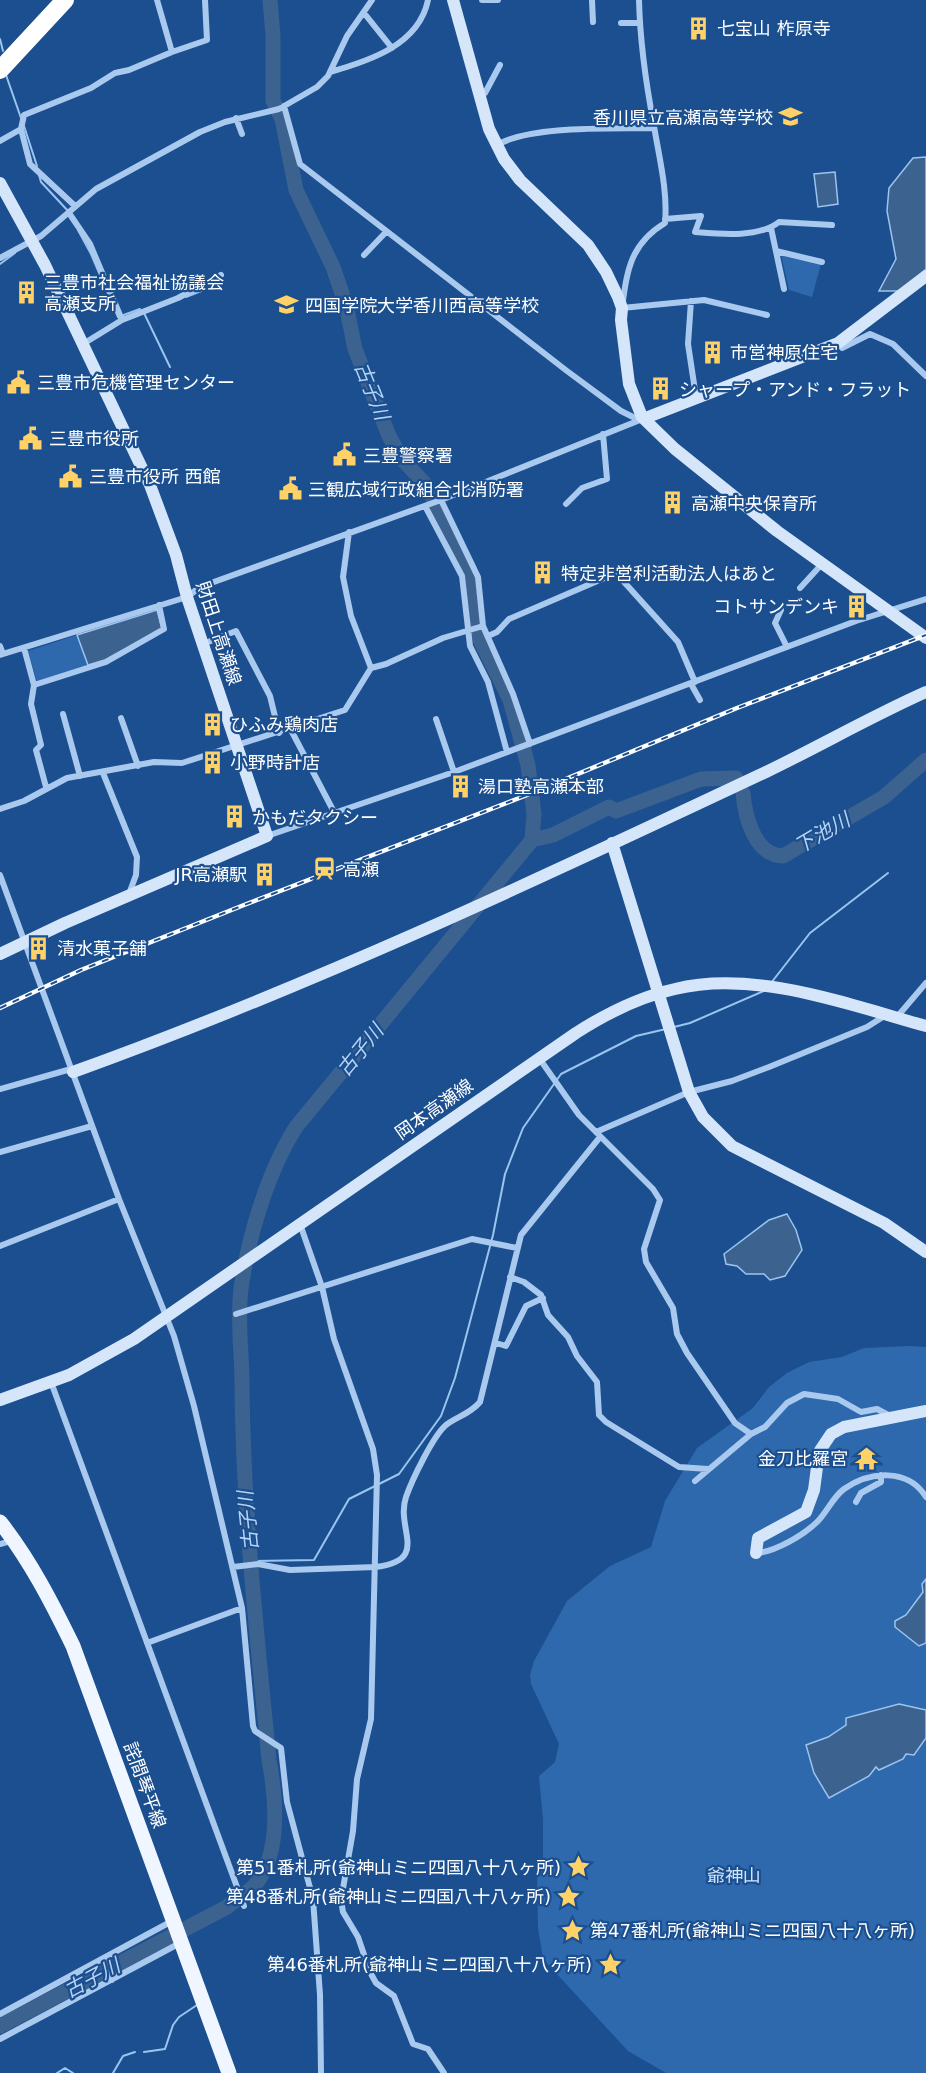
<svg xmlns="http://www.w3.org/2000/svg" width="926" height="2073" font-family="'DejaVu Sans','Noto Sans JP',sans-serif">
<style>
.green{fill:#2e69ad}
.water{fill:#3c6290;stroke:#9cc4f0;stroke-width:1.5}
.lines{fill:none;stroke-linecap:round;stroke-linejoin:round}
.stream{stroke:#9cc4f0;stroke-width:2}
.river{stroke:#3c6290;stroke-width:15}
.street{stroke:#a9c9ee;stroke-width:6}
.secondary{stroke:#d6e6fa;stroke-width:12}
.primary{stroke:#f0f6ff;stroke-width:15}
.highway{stroke:#fff;stroke-width:18}
.rail-casing{stroke:#fff;stroke-width:4.5}
.rail{stroke:#1b4f8f;stroke-width:2;stroke-dasharray:7;stroke-linecap:butt}
.labels{text-anchor:middle;dominant-baseline:central;stroke-width:4.5;stroke-linejoin:round;paint-order:stroke}
.poi-label{font-size:18px;fill:#fff;stroke:#1b4f8f;text-anchor:start}
.street-label{font-size:18px;fill:#fff;stroke:#1b4f8f}
.park-label{font-size:18px;fill:#cfe3fa;stroke:#1b4f8f}
.water-label{font-size:20px;font-style:italic;fill:#b5d3f5;stroke:#1b4f8f}
</style>
<rect width="100%" height="100%" fill="#1b4f8f"/>
<path class="green" d="M781,254L821,264L812,297L789,290Z
M77,635L88,665L37,682L28,651Z
M909,1346L926,1347V2073H666L628,2051L543,1959L538,1928L537,1871L543,1862V1820L539,1776L555,1762L559,1744L531,1684L530,1675L534,1661L567,1601L610,1566L651,1547L665,1501L697,1448L753,1408L769,1387L787,1373L809,1362L842,1357L864,1348Z"/>
<path class="water" d="M926,157V269L902,291H879L896,259L887,211L889,188L913,158Z
M835,172L838,204L818,207L814,174Z
M157,610L162,629L105,660L88,665L77,635Z
M787,1214L796,1230L802,1250L785,1276L770,1280L764,1274H746L737,1266L726,1264L724,1254L769,1220Z
M926,1579V1643L919,1646L895,1627V1621L906,1615L923,1592L922,1584Z
M899,1704L926,1710V1738L914,1755L906,1754L903,1759L879,1770L876,1767L869,1776L829,1798L814,1773L806,1745L828,1737L846,1725V1718Z"/>
<g class="lines">
<path class="stream" d="M0,39L3,51
M6,75L21,118
M24,126L37,166
M39,175L41,182L69,212
M78,230L91,254L118,317L140,309
M0,264L15,253
M186,297L214,286
M144,313L170,367
M771,983L810,933L888,873
M674,1027L690,1023L766,990
M250,1561L314,1560L349,1499L399,1474L441,1416L455,1378L493,1235L505,1174L523,1128L561,1074L636,1036L666,1029
M144,2052L165,2049L173,2025L179,2017L197,2005
M57,2073L65,2068L73,2073
M113,2073L123,2056L135,2052"/>
<path class="river" d="M743,793C745,816 754,855 783,856L884,797L926,760
M532,840L553,835L609,807L616,811L701,779L736,778
M0,2026L227,1907C235,1900 246,1894 253,1887C282,1856 276,1798 269,1760C257,1635 243,1510 242,1384C242,1353 237,1320 241,1289C248,1237 268,1171 296,1127L532,840L534,814L528,765L510,700L481,642L474,618L472,585L464,561L426,485L402,459L389,436L355,349L346,305L333,267L296,190L282,119L273,101V36L270,0"/>
<path class="street" d="M482,0H498
M592,0L593,22
M639,0C640,42 646,84 654,126C659,157 668,191 665,223C630,244 627,271 622,308L704,300L767,315
M364,13L392,48
M621,23H640
M172,52L207,40L205,0
M330,72C369,61 419,45 428,0
M480,96L485,93L500,65
M284,106L300,164L567,371L621,411L639,420
M236,118L242,134
M21,129L24,115L91,88L115,73L129,70L172,52L157,0
M0,141L21,129L30,164L75,206
M497,145C531,125 614,129 654,128
M69,213L90,244L122,320
M665,219L701,216L695,232C720,234 759,238 779,222L832,225
M771,228L784,289
M776,251L822,262
M364,255L386,232
M0,258L41,236L96,189L200,132L225,122L279,109L317,87L328,76L347,36L372,0
M691,301L688,344L696,397
M838,343L842,348L870,334L893,344L926,376
M83,344L122,320L178,298L221,275
M441,500L478,577L483,626L513,694L530,744
M566,504L582,488L607,479L603,434
M425,506L462,576L470,646L488,682L507,752
M349,532L343,577L351,616L371,668
M800,588L822,564
M781,610L775,623L787,647
M488,636L497,632L509,619L616,573L678,642L695,682
M203,644L236,631L270,696L279,733
M0,646L3,654
M24,648L34,685L31,704L41,745L36,750L46,787
M0,655L187,597L200,587L441,500L645,418
M691,684L700,700
M34,685L106,662L164,629L159,605
M63,714L80,776
M121,718L138,766
M436,719L454,772
M291,730L334,812
M103,773L137,857L136,875L129,894
M0,809L24,801L67,778L154,762L182,763L345,710L371,668L386,664L443,638L483,626
M267,836L454,772L856,621L926,599
M0,875L119,1199L174,1336L194,1406L242,1608L253,1726L255,1731L281,1748L287,1802L313,1899L320,1995L321,2073
M897,1017L926,983
M539,1058L579,1115L653,1189L660,1200L644,1249L646,1262L673,1308L677,1334L687,1353L735,1423L751,1434L695,1481
M0,1089L71,1069
M596,1132L689,1092L732,1081L769,1067L867,1027L886,1015
M0,1152L92,1126
M300,1224L322,1287L334,1339L373,1449L377,1475L371,1719L357,1779L353,1831L341,1900L343,1912L358,1937L370,1972L376,1983L394,1996L413,2044L428,2049L444,2073
M0,1246L119,1199
M510,1277L524,1282L541,1295L548,1315L568,1337L577,1356L597,1382L599,1415L606,1422L679,1467L708,1469
M236,1314L472,1239L517,1248
M496,1343L506,1346L526,1306L543,1298
M51,1382L244,1906
M751,1434L765,1427L787,1403L804,1394L838,1399L861,1412L877,1409L892,1417
M856,1502L861,1493L881,1482V1475
M0,1544L14,1540
M756,1553C775,1552 804,1535 818,1521C827,1512 833,1497 844,1489C870,1471 908,1468 926,1497
M233,1567L258,1564L290,1570L376,1567C431,1560 395,1529 406,1497C412,1480 433,1436 446,1425C458,1416 470,1414 480,1402L521,1235L600,1137
M147,1643L242,1608
M104,1958L112,1980
M0,2014L174,1920
M0,2039L182,1942"/>
<path class="secondary" d="M453,0L489,129L504,159L520,180L588,245L606,272L618,297L622,308L621,320L629,384L642,417L675,449L777,531L926,638
M0,183L45,265L150,485L176,555L187,597L267,836L65,923L0,954
M648,417L838,343L926,276
M612,843L689,1092L703,1117L732,1146L884,1223L926,1252
M73,1072C309,987 539,879 766,772C820,746 872,716 926,692
M0,1400L69,1375L134,1339L576,1033C607,1013 639,997 675,989C754,969 850,1005 926,1026
M756,1553L758,1538L806,1512L814,1490L819,1452L831,1434L844,1427L926,1411"/>
<path class="primary" d="M0,1522C30,1560 52,1603 73,1646L229,2073"/>
<path class="highway" d="M0,70L65,0"/>
<defs>
<path id="rail" d="M0,1008L81,970L244,905L527,795L737,708L926,635"/>
</defs>
<use href="#rail" class="rail-casing"/>
<use href="#rail" class="rail"/>
</g>
<defs>
<symbol id="building-bare" viewBox="-9 -9 18 18"><path d="M-4-6H4V6H1V3H-1V6H-4ZM-2.5-4.3h1.7v1.8h-1.7ZM.8-4.3h1.7v1.8H.8ZM-2.5-1h1.7V.8h-1.7ZM.8-1h1.7V.8H.8Z" fill="#ffd166" stroke="#1b4f8f" stroke-width="2.5" paint-order="stroke"/></symbol>
<symbol id="school-bare" viewBox="-9 -9 18 18"><path d="M0-5L7-2L0 1L-7-2ZM-4 1L0 2.5L4 1V4Q0 6-4 4Z" fill="#ffd166" stroke="#1b4f8f" stroke-width="2.5" paint-order="stroke"/></symbol>
<symbol id="civic-bare" viewBox="-9 -9 18 18"><path d="M-.6-6.5H3V-4.5H.6V-3L4-1V1h2V6H-6V1h2V-1L-.6-3ZM-1.2 2.5V6h2.4V2.5Z" fill="#ffd166" stroke="#1b4f8f" stroke-width="2.5" paint-order="stroke"/></symbol>
<symbol id="station-bare" viewBox="-9 -9 18 18"><path d="M-3-6H3Q5-6 5-4V2Q5 4 3 4L4.5 6H3L1.5 4h-3L-3 6H-4.5L-3 4Q-5 4-5 2V-4Q-5-6-3-6ZM-3.5-4v3h7v-3ZM-3.5 1v1.5H-2V1ZM2 1v1.5H3.5V1Z" fill="#ffd166" stroke="#1b4f8f" stroke-width="2.5" paint-order="stroke"/></symbol>
<symbol id="temple-bare" viewBox="-9 -9 18 18"><path d="M0-6L5-2H3V0L6.5 2.5H4V6H1.5V3h-3V6H-4V2.5H-6.5L-3 0V-2H-5Z" fill="#ffd166" stroke="#1b4f8f" stroke-width="2.5" paint-order="stroke"/></symbol>
<symbol id="sight-bare" viewBox="-9 -9 18 18"><path d="M0-6L1.8-2.2L6-1.7L2.9 1.2L3.7 5.4L0 3.3L-3.7 5.4L-2.9 1.2L-6-1.7L-1.8-2.2Z" fill="#ffd166" stroke="#1b4f8f" stroke-width="2.5" paint-order="stroke"/></symbol>
</defs>
<g fill-rule="evenodd">
<use href="#building-bare" x="682" y="12" width="33" height="33"/>
<use href="#school-bare" x="774" y="100" width="33" height="33"/>
<use href="#building-bare" x="10" y="276" width="33" height="33"/>
<use href="#school-bare" x="270" y="288" width="33" height="33"/>
<use href="#building-bare" x="696" y="336" width="33" height="33"/>
<use href="#civic-bare" x="2" y="366" width="33" height="33"/>
<use href="#building-bare" x="644" y="372" width="33" height="33"/>
<use href="#civic-bare" x="14" y="422" width="33" height="33"/>
<use href="#civic-bare" x="328" y="438" width="33" height="33"/>
<use href="#civic-bare" x="54" y="460" width="33" height="33"/>
<use href="#civic-bare" x="274" y="472" width="33" height="33"/>
<use href="#building-bare" x="656" y="486" width="33" height="33"/>
<use href="#building-bare" x="526" y="556" width="33" height="33"/>
<use href="#building-bare" x="840" y="590" width="33" height="33"/>
<use href="#building-bare" x="196" y="708" width="33" height="33"/>
<use href="#building-bare" x="196" y="746" width="33" height="33"/>
<use href="#building-bare" x="444" y="770" width="33" height="33"/>
<use href="#building-bare" x="218" y="800" width="33" height="33"/>
<use href="#station-bare" x="308" y="852" width="33" height="33"/>
<use href="#building-bare" x="248" y="858" width="33" height="33"/>
<use href="#building-bare" x="22" y="932" width="33" height="33"/>
<use href="#temple-bare" x="850" y="1442" width="33" height="33"/>
<use href="#sight-bare" x="562" y="1850" width="33" height="33"/>
<use href="#sight-bare" x="552" y="1880" width="33" height="33"/>
<use href="#sight-bare" x="556" y="1914" width="33" height="33"/>
<use href="#sight-bare" x="594" y="1948" width="33" height="33"/>
</g>
<g class="labels">
<g class="poi-label">
<text x="717" y="28">七宝山 柞原寺</text>
<text x="773" y="117" text-anchor="end">香川県立高瀬高等学校</text>
<text x="44" y="282">三豊市社会福祉協議会<tspan x="44" dy="21">高瀬支所</tspan></text>
<text x="305" y="305">四国学院大学香川西高等学校</text>
<text x="730" y="352">市営神原住宅</text>
<text x="37" y="382">三豊市危機管理センター</text>
<text x="679" y="389">シャープ・アンド・フラット</text>
<text x="49" y="438">三豊市役所</text>
<text x="363" y="455">三豊警察署</text>
<text x="89" y="476">三豊市役所 西館</text>
<text x="308" y="489">三観広域行政組合北消防署</text>
<text x="691" y="503">高瀬中央保育所</text>
<text x="561" y="573">特定非営利活動法人はあと</text>
<text x="839" y="606" text-anchor="end">コトサンデンキ</text>
<text x="230" y="724">ひふみ鶏肉店</text>
<text x="230" y="762">小野時計店</text>
<text x="478" y="786">湯口塾高瀬本部</text>
<text x="252" y="817">かもだタクシー</text>
<text x="343" y="869">高瀬</text>
<text x="247" y="874" text-anchor="end">JR高瀬駅</text>
<text x="57" y="948">清水菓子舗</text>
<text x="848" y="1458" text-anchor="end">金刀比羅宮</text>
<text x="561" y="1867" text-anchor="end">第51番札所(爺神山ミニ四国八十八ヶ所)</text>
<text x="551" y="1896" text-anchor="end">第48番札所(爺神山ミニ四国八十八ヶ所)</text>
<text x="590" y="1930">第47番札所(爺神山ミニ四国八十八ヶ所)</text>
<text x="592" y="1964" text-anchor="end">第46番札所(爺神山ミニ四国八十八ヶ所)</text>
</g>
<g class="street-label">
<text transform="translate(219 633) rotate(72)">財田上高瀬線</text>
<text transform="translate(434 1109) rotate(-35)">岡本高瀬線</text>
<text transform="translate(145 1785) rotate(70)">詫間琴平線</text>
</g>
<g class="park-label">
<text x="734" y="1875">爺神山</text>
</g>
<g class="water-label">
<text transform="translate(372 391) rotate(68)">古子川</text>
<text transform="translate(822 833) rotate(-30)">下池川</text>
<text transform="translate(360 1050) rotate(-51)">古子川</text>
<text transform="translate(248 1521) rotate(-96)">古子川</text>
<text transform="translate(92 1978) rotate(-28)">古子川</text>
</g>
</g>
</svg>
